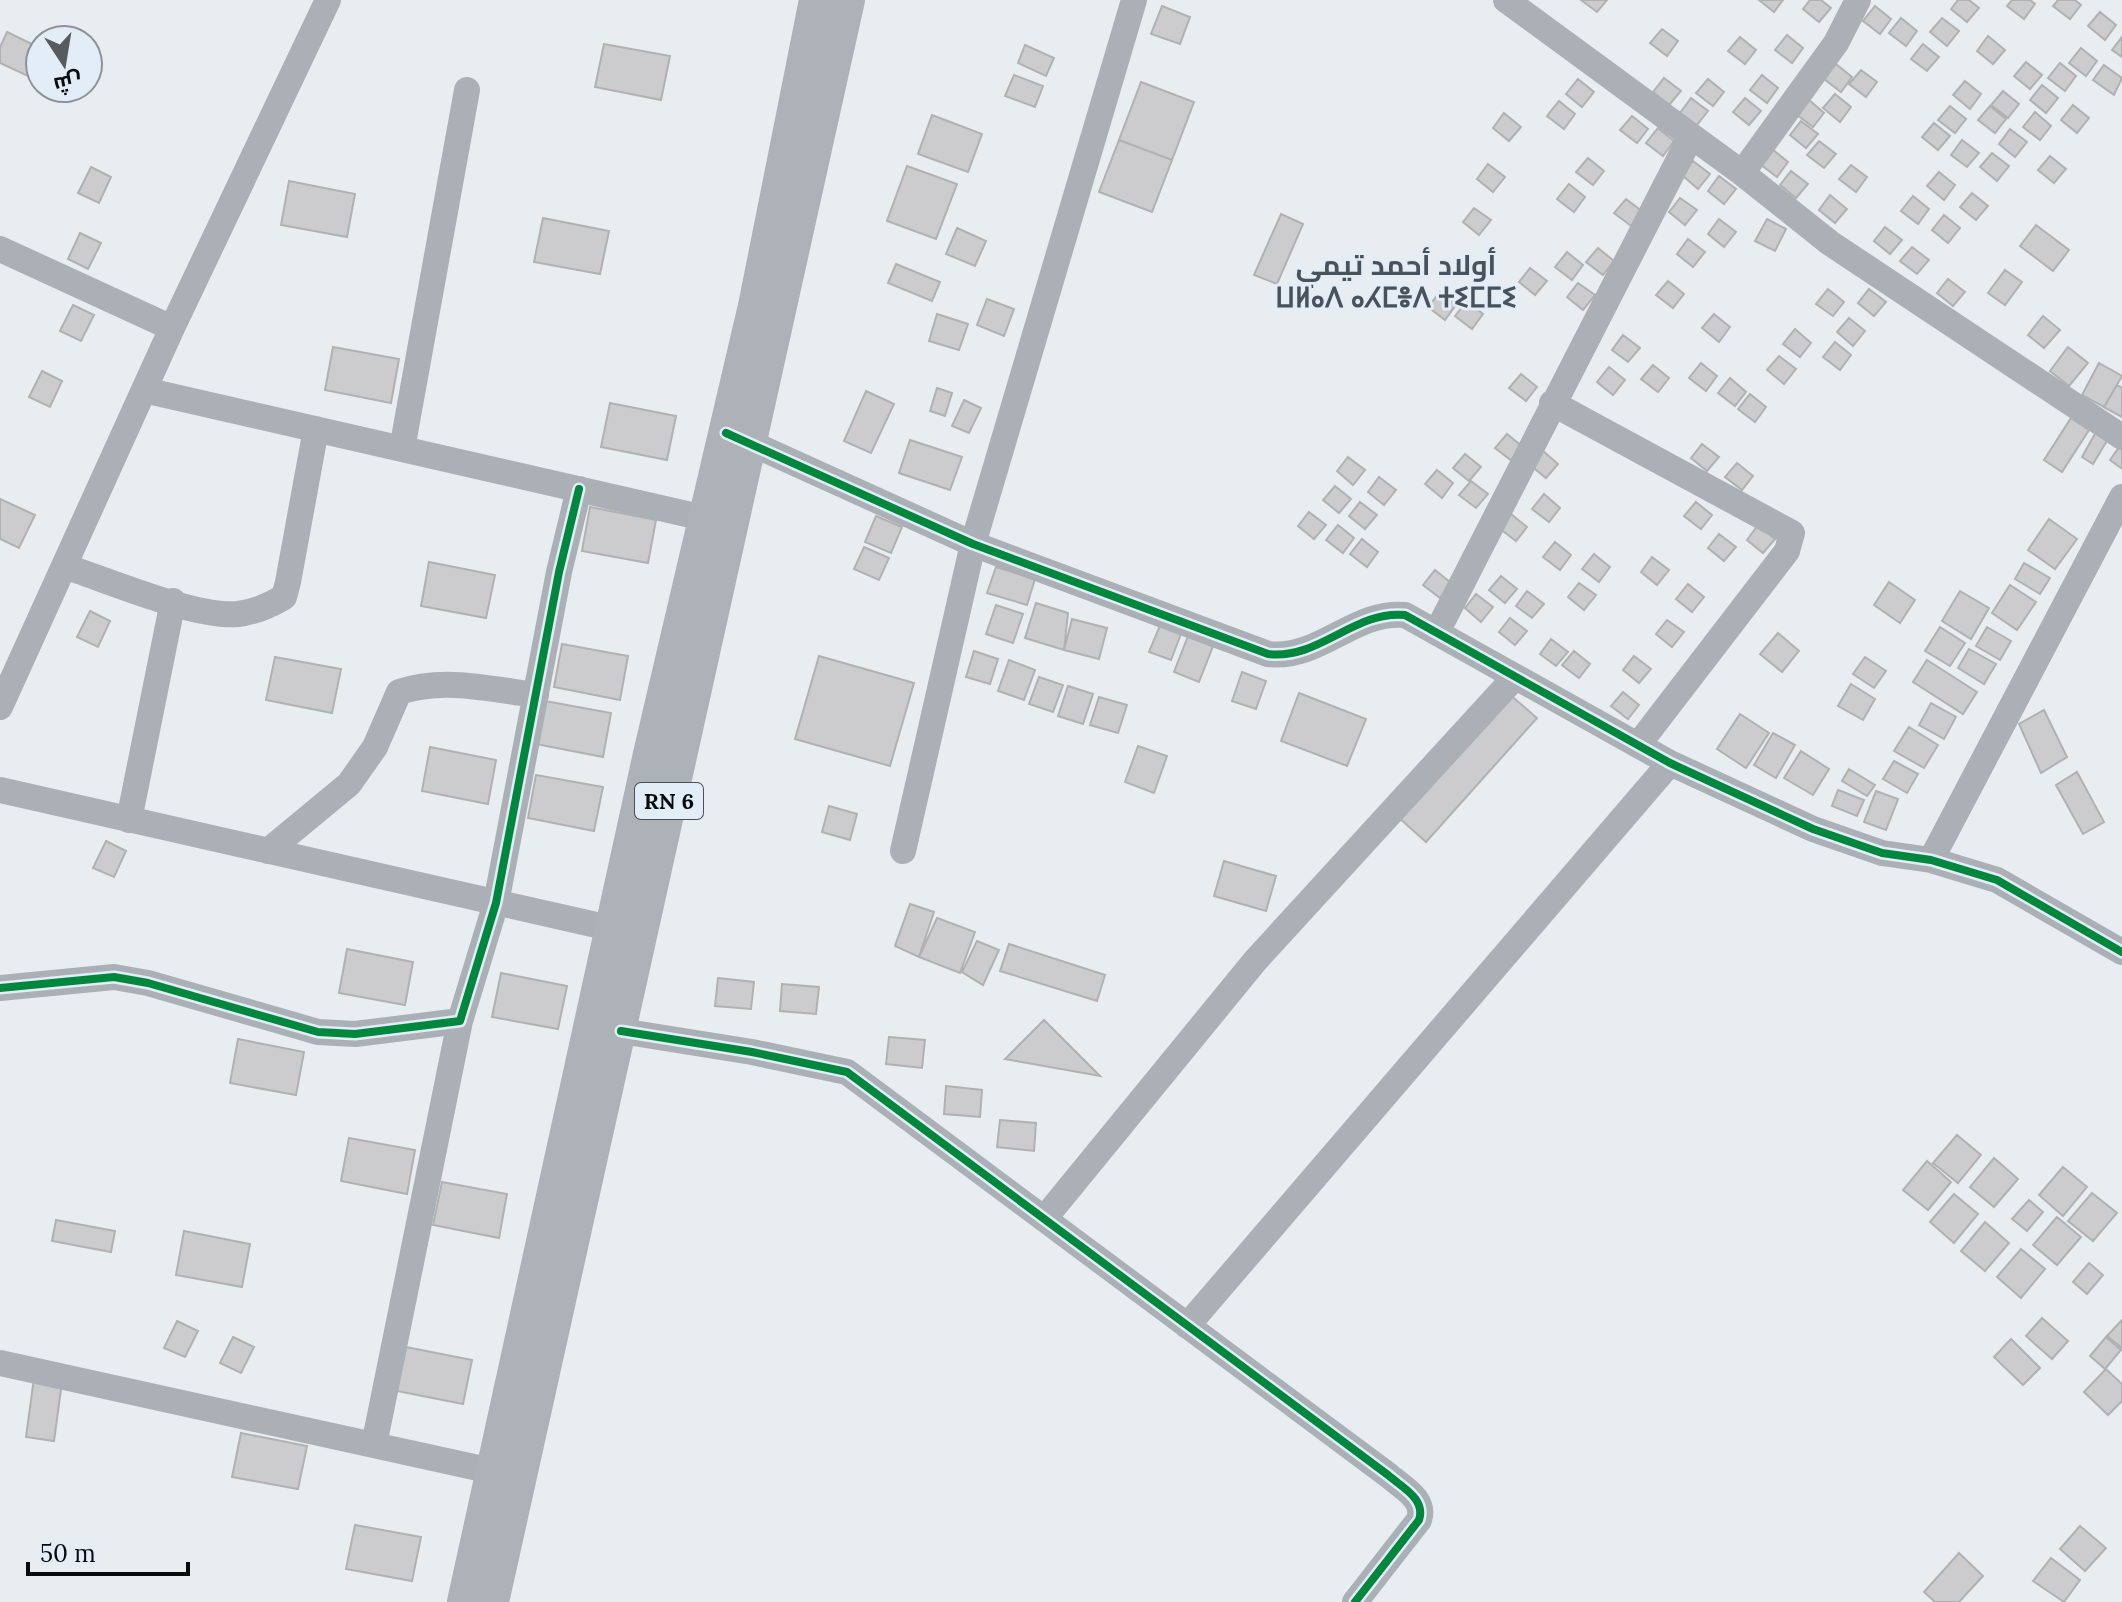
<svg xmlns="http://www.w3.org/2000/svg" width="2122" height="1602" font-family="Lora,Cairo,'Noto Sans Tifinagh',serif">
<style>
.building{fill:#cccbcd;stroke:#b1b1b2;stroke-width:2}
.lines{fill:none;stroke-linecap:round;stroke-linejoin:round}
.minor{stroke:#aab0b5;stroke-width:26}
.major{stroke:#acb2b8;stroke-width:34}
.cycleway-casing{stroke:#e3edf7;stroke-width:13}
.cycleway{stroke:#00873e;stroke-width:8}
.labels{text-anchor:middle;dominant-baseline:central;stroke-width:6;stroke-linejoin:round;paint-order:stroke}
.shield{fill:#e3edf7;stroke:#4a5055;stroke-width:2}
.shield-label{font-size:22px;font-weight:bold;fill:#090c0f}
.quarter-label{font-size:28px;font-weight:bold;fill:#49525a;stroke:#e3edf7}
</style>
<rect width="100%" height="100%" fill="#e8edf2"/>
<path class="building" d="M1581,0H1607L1597,12Z
M1759,0H1783L1774,12Z
M1810,0H1821L1831,8L1819,22L1803,9Z
M1958,0H1969L1979,8L1967,22L1951,9Z
M2012,0H2030L2035,4L2024,19L2007,6Z
M2058,0H2075L2081,5L2070,19L2053,6Z
M1162,6L1190,17L1180,44L1151,34Z
M1875,6L1891,19L1880,34L1863,21Z
M2100,12L2116,25L2105,40L2088,26Z
M1901,18L1917,31L1906,46L1889,33Z
M1942,18L1959,31L1947,46L1930,32Z
M1662,29L1678,41L1667,56L1650,43Z
M7,32L40,48V58L30,77L0,63V47Z
M1787,35L1803,48L1792,63L1775,50Z
M1988,36L2005,50L1993,64L1977,51Z
M1740,37L1756,50L1745,64L1728,51Z
M2122,37V57L2112,50Z
M604,44L670,56L661,100L595,87Z
M1923,44L1939,57L1927,71L1911,59Z
M1025,45L1054,58L1046,76L1018,63Z
M2081,48L2097,61L2086,76L2069,63Z
M2026,62L2042,75L2030,89L2014,76Z
M2060,63L2076,76L2065,91L2048,78Z
M1836,64L1852,77L1841,92L1824,79Z
M2104,65L2122,78L2114,95L2093,80Z
M1861,70L1877,82L1866,97L1849,84Z
M1014,75L1043,86L1035,107L1005,96Z
M1762,75L1778,88L1767,103L1750,90Z
M1664,78L1681,91L1669,105L1653,92Z
M1578,79L1594,92L1582,107L1566,94Z
M1708,79L1724,92L1713,106L1696,93Z
M1965,81L1981,94L1970,109L1953,95Z
M1141,82L1194,102L1172,160L1119,140Z
M2042,85L2058,98L2046,113L2030,100Z
M2003,91L2019,104L2008,118L1991,105Z
M1835,94L1851,107L1840,122L1823,108Z
M1691,98L1708,111L1696,126L1680,113Z
M1745,98L1761,111L1749,125L1733,112Z
M1808,99L1824,113L1813,127L1796,114Z
M1559,101L1575,114L1564,129L1547,116Z
M2073,105L2089,118L2077,133L2061,120Z
M1950,106L1966,119L1955,133L1938,120Z
M1990,106L2006,119L1995,133L1978,120Z
M2035,112L2051,126L2040,140L2023,127Z
M1504,113L1521,127L1509,141L1493,128Z
M932,115L982,134L968,172L918,154Z
M1632,116L1648,129L1637,143L1620,130Z
M1801,121L1818,134L1806,148L1790,135Z
M1934,123L1950,136L1938,150L1922,137Z
M1658,128L1674,141L1663,156L1646,143Z
M2010,129L2027,142L2015,157L1999,144Z
M1119,140L1172,160L1152,212L1099,192Z
M1962,140L1979,153L1967,167L1951,155Z
M1819,141L1836,154L1824,168L1807,155Z
M1772,149L1788,162L1777,177L1760,164Z
M1992,153L2009,166L1997,181L1980,167Z
M2050,156L2066,169L2054,183L2038,170Z
M1588,158L1604,171L1593,185L1576,172Z
M1693,161L1710,174L1698,189L1682,175Z
M1488,164L1505,177L1493,192L1477,179Z
M1851,165L1867,177L1856,192L1839,179Z
M907,166L957,184L936,239L887,221Z
M91,167L111,177L99,203L78,193Z
M1791,171L1808,184L1796,198L1780,185Z
M1939,172L1955,185L1944,200L1927,186Z
M1719,176L1736,189L1724,204L1708,191Z
M289,181L355,194L347,237L281,225Z
M1569,184L1585,197L1574,212L1557,199Z
M1972,193L1988,206L1976,220L1960,207Z
M1830,195L1847,209L1835,223L1819,210Z
M1913,196L1929,209L1918,224L1901,211Z
M1680,198L1697,210L1685,225L1669,212Z
M1626,199L1643,212L1631,226L1614,213Z
M1474,208L1491,220L1479,235L1463,222Z
M1281,214L1303,224L1277,284L1254,275Z
M1944,215L1960,228L1948,243L1932,230Z
M543,218L609,231L600,274L534,262Z
M1719,219L1736,232L1724,247L1708,234Z
M1767,219L1786,229L1775,251L1755,241Z
M2036,225L2069,250L2053,271L2020,246Z
M1885,227L1902,240L1890,254L1874,241Z
M957,228L986,241L975,266L946,254Z
M80,233L101,243L88,269L68,259Z
M1688,239L1705,252L1693,267L1677,254Z
M1912,247L1929,260L1917,274L1900,261Z
M1598,248L1614,261L1603,275L1586,262Z
M1567,252L1583,265L1572,280L1555,267Z
M896,264L940,282L932,301L888,283Z
M1530,268L1547,281L1535,295L1519,282Z
M2005,270L2022,282L2005,305L1988,293Z
M1948,279L1965,292L1953,306L1937,293Z
M1668,281L1684,294L1673,308L1656,295Z
M1578,283L1595,295L1583,310L1567,297Z
M1828,289L1844,302L1833,316L1816,304Z
M1869,289L1886,302L1874,316L1858,303Z
M1440,292L1456,305L1445,320L1428,307Z
M987,299L1014,309L1004,336L977,325Z
M1467,301L1483,314L1472,329L1455,316Z
M73,305L94,315L81,341L60,331Z
M937,314L968,324L959,350L929,341Z
M1714,314L1730,327L1719,342L1702,328Z
M2043,316L2060,330L2044,348L2028,335Z
M1849,318L1865,331L1853,346L1837,332Z
M1795,329L1811,343L1800,357L1783,344Z
M1623,335L1640,348L1628,362L1612,350Z
M1835,342L1851,355L1840,370L1823,357Z
M333,347L399,359L391,403L325,390Z
M2068,347L2088,363L2069,386L2050,371Z
M1779,356L1796,369L1784,384L1767,370Z
M1701,363L1717,376L1706,391L1689,378Z
M2099,363L2122,376L2104,407L2082,395Z
M1653,365L1669,378L1658,392L1641,379Z
M1609,367L1625,380L1613,395L1597,382Z
M42,371L62,381L50,407L29,397Z
M1521,374L1537,387L1526,401L1509,388Z
M1730,378L1746,392L1735,406L1718,393Z
M2117,385L2122,388V417L2104,407Z
M937,388L952,393L945,416L930,411Z
M866,391L894,404L871,453L844,441Z
M1750,394L1766,407L1755,422L1738,409Z
M964,400L981,408L969,433L952,426Z
M610,403L676,416L667,460L601,447Z
M2071,418L2089,430L2062,472L2044,460Z
M2096,432L2108,439L2093,464L2082,457Z
M1507,434L1523,447L1512,461L1495,448Z
M910,440L962,457L950,490L899,473Z
M2122,443V467L2121,468L2110,460Z
M1702,444L1719,457L1707,471L1691,458Z
M1542,450L1558,464L1546,478L1530,465Z
M1465,454L1481,467L1469,481L1453,468Z
M1348,457L1365,470L1353,485L1337,471Z
M1737,463L1753,476L1742,490L1725,477Z
M1437,470L1453,483L1442,498L1425,484Z
M1379,477L1396,490L1384,505L1368,492Z
M1471,481L1488,494L1476,508L1459,495Z
M1335,486L1351,499L1339,513L1323,500Z
M1544,494L1560,508L1549,522L1532,509Z
M0,499L35,515L19,548L0,539Z
M1360,502L1377,515L1365,529L1349,516Z
M1696,502L1712,515L1701,529L1684,516Z
M590,507L656,520L648,563L582,551Z
M1309,512L1326,525L1314,539L1298,526Z
M1511,514L1527,527L1516,541L1499,528Z
M876,516L902,527L891,553L865,542Z
M2049,519L2077,539L2055,569L2028,550Z
M1338,525L1354,538L1343,553L1326,540Z
M1758,525L1775,539L1763,553L1747,540Z
M1719,534L1736,547L1724,561L1708,548Z
M1362,539L1378,552L1367,567L1350,554Z
M1555,542L1571,555L1560,570L1543,557Z
M864,547L889,558L879,580L854,569Z
M1594,554L1610,567L1599,582L1582,569Z
M1652,557L1669,570L1657,585L1641,572Z
M429,562L495,575L486,618L421,606Z
M2024,563L2050,578L2040,594L2015,579Z
M996,567L1035,579L1027,605L987,593Z
M1435,570L1451,583L1440,598L1423,585Z
M1501,576L1517,589L1505,603L1489,590Z
M1889,582L1915,600L1900,623L1874,605Z
M1579,583L1596,595L1584,610L1568,597Z
M1688,584L1704,597L1692,612L1676,599Z
M2010,585L2036,602L2017,630L1992,613Z
M1527,591L1544,604L1532,618L1516,606Z
M1960,591L1989,608L1971,639L1942,621Z
M1476,594L1493,607L1481,622L1465,608Z
M1036,603L1068,613L1064,650L1025,638Z
M996,605L1023,614L1013,643L986,634Z
M90,611L110,621L98,647L77,637Z
M1510,618L1527,631L1515,645L1499,632Z
M1072,619L1107,628L1099,659L1064,650Z
M1667,620L1684,632L1672,647L1656,634Z
M1161,623L1182,631L1171,660L1149,652Z
M1940,627L1965,643L1950,666L1925,651Z
M1987,627L2011,641L2000,660L1976,646Z
M1190,631L1215,641L1199,682L1174,672Z
M1778,633L1799,651L1782,672L1760,654Z
M1551,639L1568,652L1556,666L1540,654Z
M562,644L628,656L620,700L554,687Z
M1969,649L1996,664L1984,684L1958,668Z
M974,651L998,659L990,684L966,677Z
M1574,651L1590,664L1579,678L1562,665Z
M819,656L914,683L890,766L795,739Z
M1634,656L1651,669L1639,683L1623,670Z
M275,657L341,669L332,713L266,700Z
M1865,657L1886,671L1874,688L1853,674Z
M1009,660L1035,670L1024,700L998,691Z
M1927,660L1977,692L1963,714L1913,682Z
M1242,672L1266,681L1256,709L1232,701Z
M1039,677L1063,685L1053,712L1029,704Z
M1851,684L1875,699L1863,720L1838,706Z
M1068,686L1093,694L1083,724L1058,716Z
M1623,692L1639,705L1628,719L1611,706Z
M1299,693L1366,719L1347,766L1281,741Z
M1508,693L1537,718L1426,842L1398,817Z
M1099,697L1127,705L1118,733L1090,725Z
M545,701L611,713L603,757L536,744Z
M1931,703L1956,717L1944,739L1919,725Z
M2044,710L2067,757L2041,773L2019,724Z
M1740,714L1769,733L1746,768L1717,749Z
M1909,727L1938,745L1924,768L1894,751Z
M1773,733L1795,745L1776,778L1754,765Z
M1138,746L1167,756L1154,793L1125,782Z
M430,747L496,760L488,804L422,791Z
M1801,751L1829,769L1813,795L1784,778Z
M1894,761L1918,774L1907,793L1883,779Z
M1849,769L1875,785L1867,796L1842,781Z
M2077,772L2104,822L2083,834L2056,785Z
M536,775L603,787L594,831L528,818Z
M1838,790L1864,800L1857,816L1832,806Z
M1876,791L1898,799L1886,830L1864,822Z
M829,806L857,814L850,840L822,832Z
M106,841L126,851L114,877L93,868Z
M1224,861L1276,876L1266,911L1214,896Z
M910,904L934,912L919,957L895,946Z
M937,918L975,932L960,973L919,957Z
M977,941L999,950L983,985L962,972Z
M1009,944L1105,975L1097,1001L1000,971Z
M347,949L413,962L405,1005L339,993Z
M501,973L567,986L558,1029L492,1017Z
M718,978L754,982L751,1009L715,1006Z
M782,984L819,987L816,1014L780,1011Z
M1044,1020L1100,1076L1005,1059Z
M889,1037L925,1040L922,1068L886,1064Z
M238,1039L304,1052L296,1095L230,1083Z
M946,1086L982,1090L980,1117L944,1114Z
M1000,1120L1036,1123L1034,1151L997,1147Z
M1957,1135L1981,1155L1958,1183L1933,1163Z
M349,1138L415,1150L407,1194L341,1181Z
M1994,1158L2018,1179L1994,1207L1970,1187Z
M1927,1161L1951,1182L1928,1210L1903,1190Z
M2063,1167L2087,1187L2063,1216L2039,1195Z
M442,1182L507,1194L499,1238L433,1225Z
M2092,1193L2117,1213L2093,1241L2068,1221Z
M1954,1194L1978,1214L1954,1243L1930,1222Z
M2029,1200L2043,1212L2027,1231L2012,1219Z
M2057,1217L2081,1237L2057,1265L2033,1245Z
M56,1220L115,1231L111,1252L52,1241Z
M1985,1222L2009,1243L1985,1271L1961,1251Z
M184,1231L250,1244L242,1287L176,1275Z
M2021,1249L2045,1269L2021,1298L1997,1277Z
M2089,1263L2103,1275L2087,1294L2073,1282Z
M2042,1318L2068,1341L2052,1359L2026,1336Z
M2122,1320V1348L2107,1336Z
M177,1321L198,1331L185,1357L164,1348Z
M233,1337L254,1347L241,1373L220,1363Z
M2106,1337L2121,1350L2105,1369L2090,1356Z
M2011,1339L2040,1368L2023,1385L1994,1357Z
M406,1347L472,1360L463,1404L397,1391Z
M2106,1369L2122,1384V1401L2108,1415L2084,1392Z
M34,1378L62,1382L54,1441L26,1437Z
M241,1433L307,1446L298,1489L232,1477Z
M355,1525L421,1537L412,1581L346,1569Z
M2080,1526L2106,1548L2085,1571L2060,1549Z
M1959,1553L1983,1576L1959,1602H1935L1924,1592Z
M2051,1558L2080,1580L2064,1602L2033,1581Z"/>
<g class="lines">
<path class="minor" d="M1506,0L1742,173L1830,243L2122,437
M1742,173L1836,43L1858,0
M0,249L172,328
M144,390L704,518
M1552,403L1792,533L1787,551L1638,745
M733,435L973,544L1268,654C1320,660 1354,610 1405,615L1670,763L1813,829L1882,853L1931,860L1997,880L2122,952
M402,449L467,90
M64,566C107,580 195,618 238,614C255,612 269,606 284,597L288,582L316,429
M1437,632L1691,136
M0,707L172,328L328,0
M0,790L614,929
M129,820L173,601
M268,851L349,784L375,747L399,692C444,677 490,689 536,695
M903,851L973,544L1134,0
M1931,860L2122,497
M0,988L114,977L148,983L318,1032L355,1034L460,1021L496,903L559,572L579,489
M621,1031L752,1052L847,1072L1388,1475C1403,1488 1426,1499 1419,1520L1355,1602
M1044,1219L1255,961L1515,677
M1187,1326L1670,763
M0,1363L492,1471
M374,1445L460,1021"/>
<path class="major" d="M464,1602L650,754L755,306L816,0
M492,1602L848,0"/>
<defs>
<path id="cycleway" d="M726,433L973,544L1268,654C1320,660 1354,610 1405,615L1670,763L1813,829L1882,853L1931,860L1997,880L2122,952
M0,988L114,977L148,983L318,1032L355,1034L460,1021L496,903L559,572L579,489
M621,1031L752,1052L847,1072L1388,1475C1403,1488 1426,1499 1419,1520L1355,1602"/>
</defs>
<use href="#cycleway" class="cycleway-casing"/>
<use href="#cycleway" class="cycleway"/>
</g>
<g class="labels">
<rect class="shield" x="635" y="783" width="68" height="36" rx="6"/>
<g class="shield-label">
<text x="669" y="801">RN 6</text>
</g>
<g class="quarter-label">
<text x="1396" y="265">أولاد أحمد تيمي<tspan x="1396" dy="32">ⵡⵍⴰⴷ ⴰⵃⵎⴻⴷ ⵜⵉⵎⵎⵉ</tspan></text>
</g>
</g>
<g transform="translate(64 64) rotate(168)"><circle r="38" fill="#e3edf7" stroke="#8c939a" stroke-width="2"/>
<path d="M0-6L14 30L0 20L-14 30Z" fill="#575b5e"/>
<text y="-12" font-size="22" font-weight="bold" text-anchor="middle" fill="#090c0f">ش</text>
</g>
<path d="M28 1562v12h160v-12" fill="none" stroke="#090c0f" stroke-width="4"/>
<text x="40" y="1562" font-size="24" fill="#090c0f" stroke="#e3edf7" stroke-width="6" paint-order="stroke">50 m</text>
</svg>
